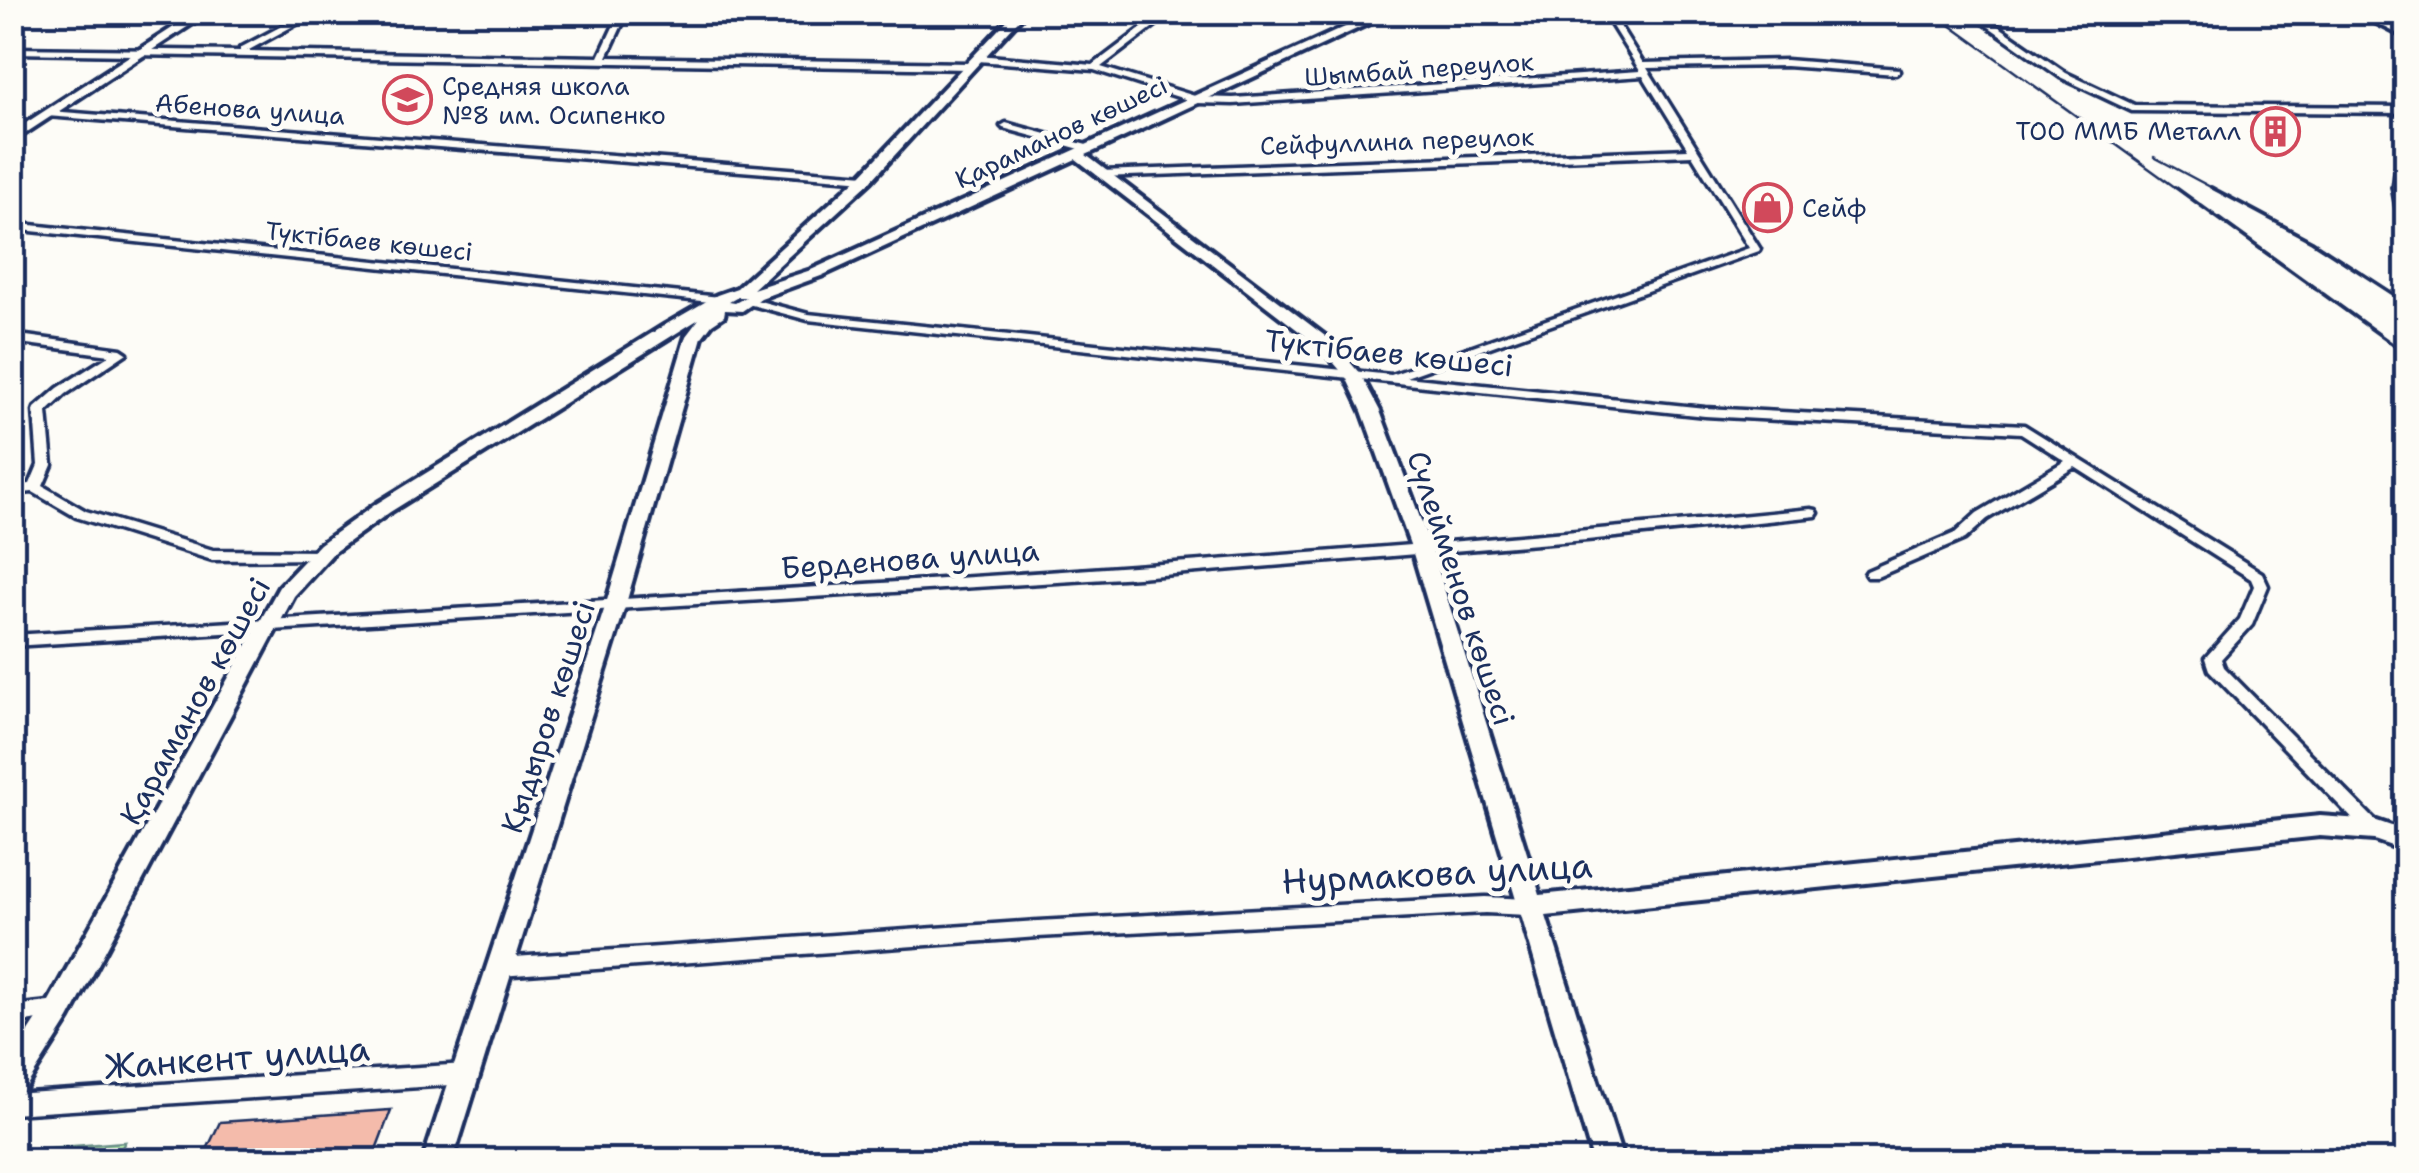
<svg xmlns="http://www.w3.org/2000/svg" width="2419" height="1173" font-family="'Shantell Sans',sans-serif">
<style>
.green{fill:#b5ebad;stroke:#688d86;stroke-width:2.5}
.building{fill:#f4bbab;stroke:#1b2f5e;stroke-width:2.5}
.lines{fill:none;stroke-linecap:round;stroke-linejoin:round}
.street-casing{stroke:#1b2f5e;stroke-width:7}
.secondary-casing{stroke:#1b2f5e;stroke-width:8}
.street{fill:#fdfcf7;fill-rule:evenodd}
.secondary{fill:#fdfcf7;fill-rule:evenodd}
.rail-far1{stroke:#1b2f5e;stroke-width:2.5}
.rail{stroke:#1b2f5e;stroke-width:4}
.labels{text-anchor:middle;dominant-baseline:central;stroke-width:10;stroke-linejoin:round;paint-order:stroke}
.far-street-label{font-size:25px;fill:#1b2f5e;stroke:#fdfcf7}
.far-poi-label{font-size:25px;fill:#1b2f5e;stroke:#fdfcf7;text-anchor:start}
.street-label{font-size:30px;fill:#1b2f5e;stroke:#fdfcf7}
.near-street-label{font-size:35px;fill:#1b2f5e;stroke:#fdfcf7}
</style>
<rect width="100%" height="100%" fill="#fdfcf7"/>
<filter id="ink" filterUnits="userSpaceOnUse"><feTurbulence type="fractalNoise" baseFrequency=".01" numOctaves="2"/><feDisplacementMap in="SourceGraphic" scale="20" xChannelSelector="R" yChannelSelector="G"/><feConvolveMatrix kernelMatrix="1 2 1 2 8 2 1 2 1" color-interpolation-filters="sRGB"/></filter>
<g filter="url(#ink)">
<path class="green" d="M125,1142L115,1160H30L36,1149Z"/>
<path class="building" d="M391,1110L372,1160H202L220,1122Z"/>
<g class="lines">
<defs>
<path id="street" d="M308,12H319L247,51L599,57L620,12H628L607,57L969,63L973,66L969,69L12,53V48L240,51V48Z
M1163,12H1173L1101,67L1198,97L1233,98L1640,71L1605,15L1609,13L1613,15L1643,63L1786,60L1899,69L1900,71L1896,74L1786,66L1647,68L1760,249L1759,251L1406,377L1705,408L2024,425L2262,573L2268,586L2252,625L2221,659L2224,667L2380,825L2383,830L2380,835L2374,837L2368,835L2209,670L2205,658L2240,619L2254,586L2251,579L2075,467L1987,519L1965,539L1877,577H1867L1865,574L1867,571L1955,533L1977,513L2065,461L2021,433L1705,416L808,320L748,304V300L752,299L808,314L1391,375L1749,248L1692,155L1101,177L1096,174L1101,171L1688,149L1643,76L1233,104L1197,103L1094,70L978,61L974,58L978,55L1093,65Z
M1968,12H1978L2066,73L2134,105L2406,107V113L2132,111L2060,77Z
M50,111L866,175L871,178L866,181L47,116V112Z
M1006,123L1094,147L1096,149L1091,152L1003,128L1001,126Z
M12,223L720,297L726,300L720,303L12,229Z
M12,334L121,349L127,353L66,394L47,412L52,465L43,486L86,511L213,550L319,551L326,556L324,559L212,560L76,517L33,492L12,494V486L30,484L38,465L34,411L35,408L58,388L110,355L12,342Z
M1811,509L1816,510L1818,513L1816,516L1587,540L1138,577L12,646V635C613,599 1213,569 1811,509Z
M1485,897L1528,899L1535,901L1537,907L1535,913L1528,915L1485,913L1038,937L500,976L493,973L490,967L493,961L500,958L1038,921Z
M58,1001L65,1004L68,1010L65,1016L12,1024V1006Z
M465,1064L472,1067L476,1074L472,1081L465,1084L12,1114V1094Z"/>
<path id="secondary" d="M197,12H210L12,142V132Z
M1015,12H1026L871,181L753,289L811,270L1378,12H1393L1086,155L1333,342L1361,375L1380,411L1432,550L1540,895L2320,816L2374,820L2406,831V851L2374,840L2320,836L1546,916L1623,1160H1593L1521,915L1515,907L1517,903L1412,550L1362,411L1346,377L1321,348L1076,159L821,276L761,298L742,311L725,310L724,316L712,324L702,337L625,607L453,1160H423L605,607L686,336L699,319L390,512L334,552L294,596L69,1019L22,1093L12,1097V1058L49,1001L279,587L320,544L376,504L665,325L717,295L737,288L861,175ZM738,297H746L735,303L729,302Z
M2355,12H2369L2406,31V38Z"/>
</defs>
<use href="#street" class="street-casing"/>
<use href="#secondary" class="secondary-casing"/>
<use href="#street" class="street"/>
<use href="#secondary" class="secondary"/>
<path class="rail-far1" d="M1932,12L2179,190
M2154,157L2216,190
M2391,190L2394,168L2406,150"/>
<path class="rail" d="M2175,187L2406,354
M2211,187L2312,241L2406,302
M2391,187L2395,208L2406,226"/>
</g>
</g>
<defs>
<symbol id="school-ring" viewBox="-11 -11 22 22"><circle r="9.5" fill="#fdfcf7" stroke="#d1495b" stroke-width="1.5"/><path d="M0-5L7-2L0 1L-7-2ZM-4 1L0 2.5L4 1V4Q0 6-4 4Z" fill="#d1495b"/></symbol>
<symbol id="building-ring" viewBox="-11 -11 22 22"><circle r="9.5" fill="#fdfcf7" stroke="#d1495b" stroke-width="1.5"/><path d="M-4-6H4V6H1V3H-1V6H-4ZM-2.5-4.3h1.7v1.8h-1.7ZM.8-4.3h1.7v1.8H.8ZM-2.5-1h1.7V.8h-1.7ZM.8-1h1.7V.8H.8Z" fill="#d1495b"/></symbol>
<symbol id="shop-ring" viewBox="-11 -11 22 22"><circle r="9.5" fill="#fdfcf7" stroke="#d1495b" stroke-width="1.5"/><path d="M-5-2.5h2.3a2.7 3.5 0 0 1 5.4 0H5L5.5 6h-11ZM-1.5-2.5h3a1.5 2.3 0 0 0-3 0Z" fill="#d1495b"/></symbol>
</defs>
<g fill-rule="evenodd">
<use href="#school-ring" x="380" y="72" width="55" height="55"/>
<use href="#building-ring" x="2248" y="104" width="55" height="55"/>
<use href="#shop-ring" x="1740" y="180" width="55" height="55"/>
</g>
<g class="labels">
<g class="far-street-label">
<text transform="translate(1419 69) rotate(-4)">Шымбай переулок</text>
<text transform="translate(250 109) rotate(4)">Абенова улица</text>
<text transform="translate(1061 132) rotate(-25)">Қараманов көшесі</text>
<text transform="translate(1397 141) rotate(-2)">Сейфуллина переулок</text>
<text transform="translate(369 241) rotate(6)">Түктібаев көшесі</text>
</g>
<g class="far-poi-label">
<text x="442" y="86">Средняя школа<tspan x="442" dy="29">№8 им. Осипенко</tspan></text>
<text x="2241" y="131" text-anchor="end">ТОО ММБ Металл</text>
<text x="1802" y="208">Сейф</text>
</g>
<g class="street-label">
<text transform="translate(1389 353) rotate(6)">Түктібаев көшесі</text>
<text transform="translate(910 559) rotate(-4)">Берденова улица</text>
<text transform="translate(1461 588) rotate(72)">Сүлейменов көшесі</text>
<text transform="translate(195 701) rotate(-61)">Қараманов көшесі</text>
<text transform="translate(548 717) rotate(-72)">Қыдыров көшесі</text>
</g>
<g class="near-street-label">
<text transform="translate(1437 873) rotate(-3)">Нурмакова улица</text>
<text transform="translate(237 1057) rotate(-4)">Жанкент улица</text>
</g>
</g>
<rect width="2419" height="1173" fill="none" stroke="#fdfcf7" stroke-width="50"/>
<rect x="25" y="25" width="2369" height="1123" fill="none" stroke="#1b2f5e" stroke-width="4" filter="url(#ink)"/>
</svg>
